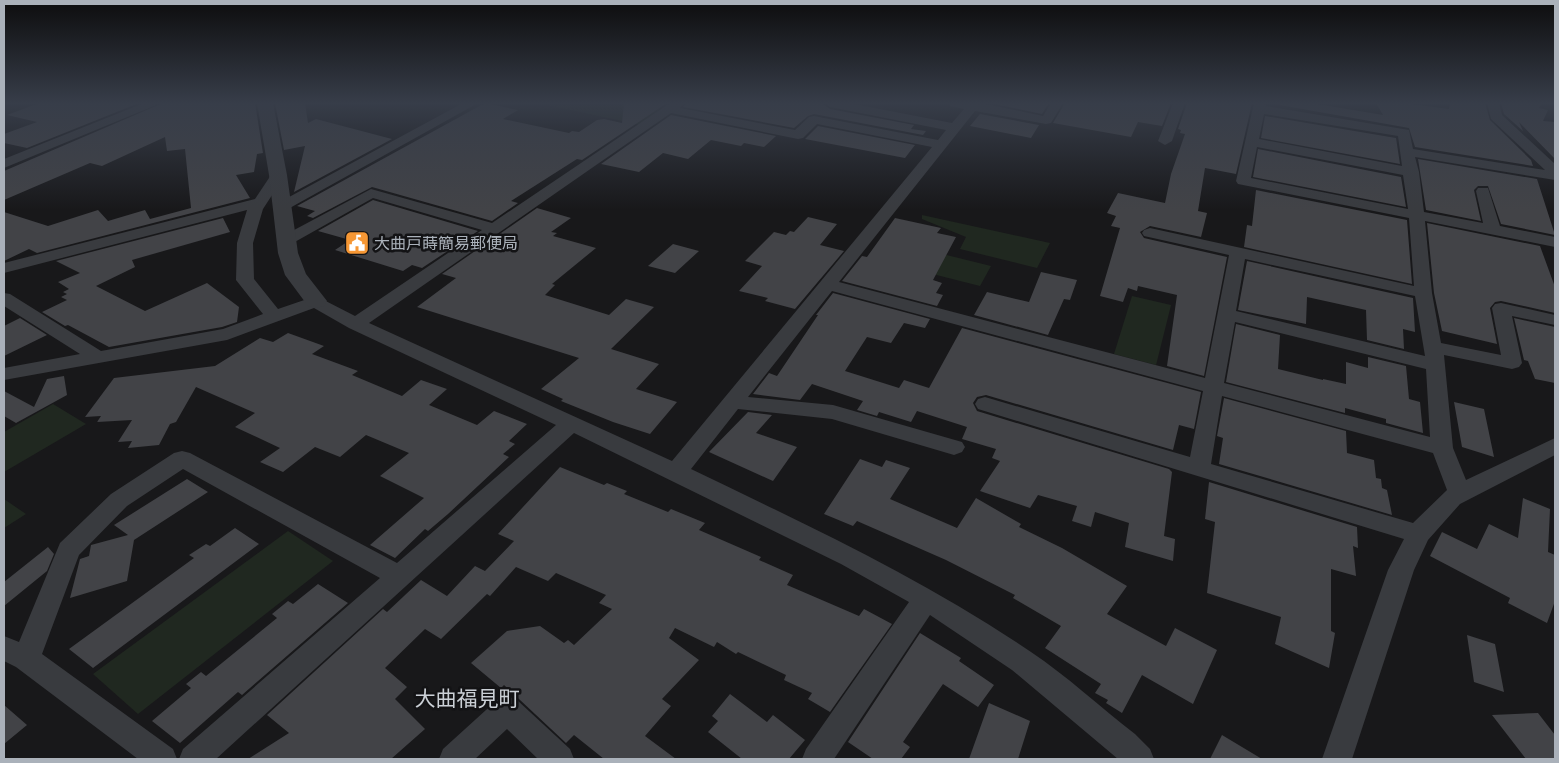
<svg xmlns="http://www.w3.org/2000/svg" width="1559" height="763" font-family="'DM Sans','Noto Sans JP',sans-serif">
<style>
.green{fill:#202820}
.building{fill:#424347}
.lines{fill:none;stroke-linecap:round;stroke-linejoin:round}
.minor{fill:#393b3f;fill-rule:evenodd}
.tertiary{fill:#393b3f;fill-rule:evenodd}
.labels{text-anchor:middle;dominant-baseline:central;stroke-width:5;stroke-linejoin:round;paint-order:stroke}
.poi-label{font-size:16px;fill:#aab1ba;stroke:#131315;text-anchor:start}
.near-neighbourhood-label{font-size:21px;fill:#cbd0d6;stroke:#131315}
</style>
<rect width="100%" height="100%" fill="#18181a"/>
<path class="green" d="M538,103H628L662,110L641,125Z
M922,215L1050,243L1037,268L960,249L966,237L922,219Z
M902,244L991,266L980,286L889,263Z
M1132,296L1171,305L1156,365L1114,354Z
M53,404L86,424L4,472V432Z
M4,499L26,514L4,528Z
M288,531L333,561L138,714L93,674Z"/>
<path class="building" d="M39,103H139L27,148L4,143V134L37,122L7,115Z
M163,103H255L263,153L257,154L254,172L236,175L250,198L37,253L29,249L4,261V212L48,226L98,210L108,221L145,210L150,219L191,208L185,149L167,151L165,137L102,166L90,163L4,200V171Z
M275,103H305L308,123L316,119L392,139L294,192L305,146L284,150Z
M485,103L518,110L503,119L569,133L572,131L579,132L597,120L604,119L622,123L624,103H667L582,160L577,159L511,201L518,203L492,221L372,187L313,218L307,216L315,211L297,206Z
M686,103H822L830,109L914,125L911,129L926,131L923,135L814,114L808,116L794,128L683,107Z
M990,103H1049L1042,114Z
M1065,103H1171L1162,126L1138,122L1131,137L1053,123Z
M1187,103H1252L1236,174L1205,168L1198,211L1207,213L1201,237L1150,226L1140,232L1144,238L1227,257L1204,376L1167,366L1177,295L1138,286L1137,291L1128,288L1123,302L1100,296L1120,228L1111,226L1116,216L1107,213L1118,193L1165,203L1171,174L1185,134L1180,133L1181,130L1178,129Z
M1268,103H1311L1383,115L1376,103H1404L1449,109L1450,103H1485L1490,120L1531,160L1533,166L1415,147L1409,128Z
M1501,103H1542L1539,108L1548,110L1543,121L1555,122V159L1519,122L1523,131L1504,114Z
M980,114L1039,125L1031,138L970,126Z
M671,115L776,136L764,147L744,143L741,146L711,140L688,159L663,153L639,172L601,164Z
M1265,116L1396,138L1400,164L1261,138Z
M818,126L915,145L905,158L805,139Z
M1258,149L1401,177L1406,207L1253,177Z
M1418,159L1537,179L1555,235L1501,224L1488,186H1478L1474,190L1481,221L1426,210Z
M1256,190L1407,220L1412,284L1244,247L1247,225L1252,226Z
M373,200L478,231L422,268L412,265L403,271L335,250L350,240L318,231Z
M537,208L571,218L551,232L557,233L553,236L596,248L552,284L555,285L545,295L609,315L626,299L654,307L611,349L659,364L636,389L677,402L650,434L613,422L561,401L563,399L541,389L579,358L417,307L456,278L442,274Z
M808,217L837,224L820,245L844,251L795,309L765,301L768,298L739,291L762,266L745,261L774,232L786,235L790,231L794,232Z
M223,218L230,232L132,260L135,267L96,286L145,311L207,283L239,307L237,322L222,327L109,347L68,325L65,326L42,312L67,300L61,297L67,294L63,292L69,289L58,282L80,273L56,261Z
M895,218L941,228L937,233L956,237L933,280L942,283L936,293L943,295L937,306L842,281L862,256L867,257Z
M1427,223L1540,246L1555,287V313L1501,301L1495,302L1490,308L1497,344L1442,331L1434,293Z
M673,244L699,251L675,273L648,266Z
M1247,261L1413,298L1415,332L1403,329L1404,349L1367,340L1366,310L1307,297L1306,324L1238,310Z
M1041,272L1077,280L1070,300L1064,299L1048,335L974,315L987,292L1029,302Z
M833,293L930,319L925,328L904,323L891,343L867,337L845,371L899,388L904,380L929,388L962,328L1201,392L1194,429L1179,425L1173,450L986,395L977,397L973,403L977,411L1169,469L1172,472L1164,536L1175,539L1173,561L1125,547L1129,523L1095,512L1091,527L1072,521L1077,506L1038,495L1030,508L980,491L1000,461L992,458L996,449L962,439L967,427L917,411L911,422L879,412L877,416L857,410L863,401L812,384L800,400L753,394L769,373L777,376L818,315H816Z
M20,318L47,335L4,356V326Z
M1514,318L1555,327V383L1535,379L1528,361L1524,360Z
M1236,324L1280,335L1278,369L1323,380V379L1346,384V362L1368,368V357L1406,366L1409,399L1420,402L1423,433L1386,423V419L1345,408V413L1226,382Z
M288,333L324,346L312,354L358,371L352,375L402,396L421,380L447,389L429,405L477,425L494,411L527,424L509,441L515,444L503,454L509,457L448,514L428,531L425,529L395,558L370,545L424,498L380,476L409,453L366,435L340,457L315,447L283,472L260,462L280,448L235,427L255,413L196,387L176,422L170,424L159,445L128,448L132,441L118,442L132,420L97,422L101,416L85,417L114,378L215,366L260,338L273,342Z
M64,376L67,395L16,423L4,416V391L34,407L47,379Z
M1224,398L1346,431L1347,453L1374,460L1376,478L1381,479L1382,488L1387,490L1392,515L1219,464L1223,438L1217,436Z
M1454,402L1484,409L1494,457L1462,447Z
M748,412L772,415L756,433L797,447L773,481L709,452Z
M860,459L882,467L886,460L910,468L890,499L957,528L976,498L1021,524L1019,527L1062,548L1127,586L1107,614L1166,646L1175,628L1217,650L1193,704L1142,675L1122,713L1106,703L1108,700L1095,693L1101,684L1045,648L1061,626L1013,598L1015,595L946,560L857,521L853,526L824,514Z
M560,467L604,485L607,483L627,491L624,494L668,512L671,509L705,523L699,530L761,557L759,560L793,575L787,585L859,616L864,609L892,624L830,712L808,699L812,693L784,680L786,675L738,652L736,654L717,642L714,647L675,628L669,638L699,660L662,699L671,706L645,736L676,759H604L574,735L566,743L504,685L501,688L471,663L507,631L540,626L564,643L568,640L574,645L612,609L599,603L606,595L556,573L548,581L516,567L490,596L487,594L441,639L425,629L385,668L407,687L395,699L425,729L391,759H248L289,733L267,715L383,609L387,612L421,580L447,596L475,566L485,571L514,541L498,534Z
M187,479L208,492L134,540L127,581L70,598L80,559L89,556L91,545L128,535L114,525Z
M1209,482L1357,527L1358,548L1353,546L1356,576L1331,569V631L1335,633L1329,668L1275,644L1281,617L1207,593L1215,522L1205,519Z
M1523,498L1550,509L1548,552L1555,555V601L1547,623L1508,603L1510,598L1430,556L1442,532L1477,549L1489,524L1518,538Z
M235,528L259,544L93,668L69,649L194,558L189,555L206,544L210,546Z
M48,547L54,554L47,571L4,606V582Z
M318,584L348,603L242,695L238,692L180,743L152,721L191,688L186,684L201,672L206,676L277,618L272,614L288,601L293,604Z
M920,633L961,658L959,661L994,685L978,707L943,684L903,742L910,747L901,759H873L848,742Z
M1467,635L1495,644L1504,692L1474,682Z
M730,694L767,722L773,715L805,740L789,759H742L708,732L718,721L712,716Z
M989,703L1030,721L1018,759H969Z
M4,705L27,725L4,744Z
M1538,713L1555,735V759H1526L1492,715Z
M1222,735L1262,759H1210Z"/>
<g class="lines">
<path class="minor" d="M144,103H161L4,168V159Z
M463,103H478L288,209H278L275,206L278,203Z
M670,103H684L680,108L795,130L809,117L814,116L938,140L946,130L830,107L824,103H849L952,123L964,109L950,106L948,103H981L1043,116L1051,103H1063L1051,123L1046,124L975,111L839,282L1205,378L1229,255L1144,236L1142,233L1144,230L1150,228L1414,286L1409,218L1238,184L1236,181L1254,103H1266V106L1409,130L1413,149L1545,170L1491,119L1487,103H1499L1502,115L1555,164V180L1415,157L1419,172L1424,212L1483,223L1476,191L1478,188H1488L1500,226L1555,237V247L1425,221L1432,293L1441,343L1501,355L1492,308L1495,304L1501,303L1555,315V325L1512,316L1522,363L1519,367L1512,369L1444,355L1453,448L1466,480L1555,438V455L1460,504L1428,540L1414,570L1352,759H1322L1388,570L1404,539L978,409L975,404L978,399L985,397L1190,457L1203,391L832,291L748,397L833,405L962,442L965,447L962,452L954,455L832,419L738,409L691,469C807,525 924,579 1031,652C1067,676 1100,707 1135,734L1150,749L1154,759H1118L1012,670L930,615L834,759H802L806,749L909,602L841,564L574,433L216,759H179L183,749L380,578L183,469L127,506L79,555L42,654L173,749L177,759H138L16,667L4,661V636L19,642L60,543L111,494L174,453L182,451L190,453L397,563L556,425L349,328L314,308L227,340L4,380V368L80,354L4,306V293L10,294L101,351L223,329L263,314L236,280L237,243L247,210L4,273V263L255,199L273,172L278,171L285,175L263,209L253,243L254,279L278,309L316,296L355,316L482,230L373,198L293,243H281L279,240L281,237L371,189L492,223ZM671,113L798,139L803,138L817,124L932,147L672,461L369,323ZM1264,114L1398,136L1402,166L1259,139ZM1257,147L1403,175L1408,209L1251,178ZM1245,259L1415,296L1425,356L1236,311ZM1235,322L1426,369L1430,437L1224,383ZM1222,396L1433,453L1447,490L1413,523L1211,464Z
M1173,103H1185L1172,141L1165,145L1158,141Z
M507,696L517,700L570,749L574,759H538L507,729L475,759H439L443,749L497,700Z"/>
<path class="tertiary" d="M257,103H273L287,175L298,253L306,274L327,301L324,306L316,308L308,306L285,275L278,253L269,175Z"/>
</g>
<linearGradient id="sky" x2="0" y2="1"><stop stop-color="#0d0d0e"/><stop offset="0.49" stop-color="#373d49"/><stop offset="1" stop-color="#373d49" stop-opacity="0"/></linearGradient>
<rect width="1559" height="210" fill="url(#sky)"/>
<defs>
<symbol id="civic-square" viewBox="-11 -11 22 22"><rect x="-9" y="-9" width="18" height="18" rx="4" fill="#f69734" stroke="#131315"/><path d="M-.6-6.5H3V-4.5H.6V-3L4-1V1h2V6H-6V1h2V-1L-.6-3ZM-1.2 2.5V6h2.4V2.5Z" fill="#fff"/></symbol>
</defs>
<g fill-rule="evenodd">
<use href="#civic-square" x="343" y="229" width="28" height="28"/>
</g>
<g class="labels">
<g class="poi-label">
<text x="374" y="243">大曲戸蒔簡易郵便局</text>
</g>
<g class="near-neighbourhood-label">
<text x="467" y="699">大曲福見町</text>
</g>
</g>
<rect width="1559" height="763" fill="none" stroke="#aab1ba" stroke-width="10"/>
</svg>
